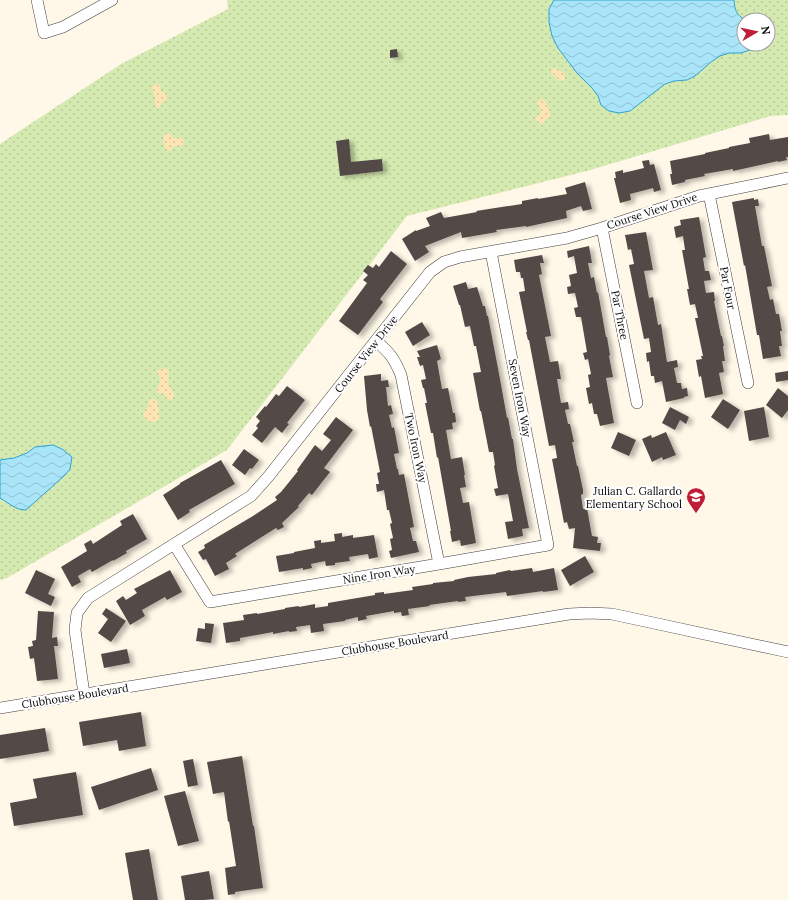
<svg xmlns="http://www.w3.org/2000/svg" width="788" height="900" font-family="Lora,serif">
<style>
.grass{fill:url(#grass-dots);fill-rule:evenodd}
.sand{fill:url(#sand-dots)}
.water{fill:url(#water-waves);stroke:#2fa3d2}
.building{fill:#534a46;filter:url(#shadow)}
.lines{fill:none;stroke-linecap:round;stroke-linejoin:round}
.minor-casing{stroke:#3d3d3d;stroke-width:12}
.minor{stroke:#fff;stroke-width:11}
.labels{text-anchor:middle;dominant-baseline:central;stroke-width:4;stroke-linejoin:round;paint-order:stroke}
.street-label{font-size:11px;fill:#0a0a0a;stroke:#fff}
.poi-label{font-size:11px;fill:#0a0a0a;stroke:#fff;text-anchor:end}
</style>
<defs>
<pattern id="grass-dots" width="8" height="8" patternUnits="userSpaceOnUse"><rect width="8" height="8" fill="#d5eab1"/><path d="M2 2h.1M6 6h.1" fill="none" stroke="#b6c797" stroke-width="1.8" stroke-linecap="round"/></pattern>
<pattern id="sand-dots" width="8" height="8" patternUnits="userSpaceOnUse"><rect width="8" height="8" fill="#fde4b2"/><path d="M2 2h.1M6 6h.1" fill="none" stroke="#d8c298" stroke-width="1.8" stroke-linecap="round"/></pattern>
<pattern id="water-waves" width="16" height="10" patternUnits="userSpaceOnUse"><rect width="16" height="10" fill="#aae4f8"/><path d="M0 5q4-4 8 0t8 0" fill="none" stroke="#91c2d3"/></pattern>
<filter id="shadow"><feDropShadow dx="4.5" dy="2.5" stdDeviation="2" flood-color="#0004"/></filter>
</defs>
<rect width="100%" height="100%" fill="#fff8e8"/>
<path class="grass" d="M227,0H788V115L771,116L587,171L407,216L227,450L7,578L0,580V144L121,64L228,9ZM744,20H768V44H744Z"/>
<path class="sand" d="M555,68L563,72L565,77L564,80L559,81L557,79L556,76L552,75L551,73V70Z
M158,84L160,85L161,91L166,94L167,97L166,100L162,102L160,107C158,108 156,108 155,105V97L153,91L152,87L154,85Z
M539,99H542L544,100L550,111V117L546,119L544,123L541,124L537,121L535,118L541,113V110L537,103Z
M167,133H169L174,138C178,139 182,136 184,141L183,145L180,146H174L172,148L171,151H168C164,147 162,139 165,134Z
M163,368L167,369L169,372L168,384L174,394L173,399L170,400L167,399L164,394L158,393L157,390C157,387 160,385 160,381C161,375 152,372 163,368Z
M150,399H154L157,401C158,402 159,417 159,418C155,426 146,421 143,415C144,411 148,409 148,406C149,403 148,402 150,399Z"/>
<path class="water" d="M554,0H734C735,11 736,14 745,20H744V44H757L753,49L741,53H729L720,56L711,62L695,76L687,80L674,81L665,84L630,111L619,113L609,111L601,105L598,96L592,88L577,73L558,48L552,36L549,22V9Z
M53,445L62,449L72,457L70,469L65,475L26,510C15,510 9,503 0,498V460L14,458L27,453L35,447Z"/>
<path class="building" d="M397,49L398,57L390,58V50Z
M769,134L770,140L788,137V157H786L787,160L778,162V161L733,171V169L704,174L705,176L685,180V182L672,185L670,174H672L670,161L705,154V153L729,148V147L750,143L749,138Z
M349,139L351,162L382,159L383,171L340,176L336,141Z
M649,160L650,165L654,164L661,190L654,192L653,188L630,194L631,200L620,203L614,178H616L615,172L623,170V173L644,168L642,161Z
M585,182L592,209L583,211L581,206L566,211L567,218L526,227V226L496,230L497,232L462,238L461,232L425,246L429,252L415,261L402,239L416,230V231L430,226L426,218L441,212L444,218L477,212L476,211L522,204V201L538,198V199L567,194L565,188Z
M754,198V200L758,199L759,206H755L762,246H764L772,286L767,287L770,300L773,299L776,314H779L782,331H780L782,346H779L781,356L763,359L759,335H757L745,265L744,266L732,202Z
M699,217L706,257L703,258L705,271H709L711,280L704,281L706,293L714,292L715,301H714L721,336H722L724,346H723L725,361H722L724,372L719,373L723,394L705,398L701,376L699,377L696,360L702,359L701,356H703L695,318H698L695,304L690,305L687,289H689L682,250H685L683,236L676,238L674,227L681,225L680,220Z
M646,232L653,270L644,271L649,298L653,297L658,325L661,324L667,362L677,360L678,367L674,368L677,383H681L682,389L687,388L688,396L684,397V398L666,402L662,381L655,383L654,376H651L649,361L647,362L646,353L651,352L649,338L644,339L629,265L634,264L631,249L628,250L625,235Z
M589,246L592,263H588L591,278L594,277L597,293L598,292L606,337H607L610,355L609,356L613,377L606,378L614,423L600,426L597,414H594L592,403L589,404L586,388L590,387L588,375L591,374L588,359L585,360L583,353L587,352L581,317H576L574,308L578,307L575,293L568,294L567,287L571,286L569,275L577,273L574,256L568,258L567,251Z
M391,251L407,264L380,299L383,302L358,335L339,321L367,283L363,280L368,275L363,271L368,265L373,268L376,264L379,267Z
M542,255L544,263H540L542,274L539,275L551,336L545,337L550,362L558,361L561,379H557L561,403L568,402L569,409L565,410L568,424H570L574,442H572L577,466H578L583,490V494L581,495L583,509L587,508L592,536L598,537L597,543H601L600,551L573,548L575,528L569,529L567,522L564,523L552,459L557,458L555,445L549,446L529,340H528L526,332H527L519,292L525,291L523,278H521L520,272H516L514,260Z
M466,282L468,289L477,287L483,306H485L487,316H488L500,379L507,418L508,417L512,439H513L517,469L529,528L522,529L523,536L508,539L505,522L513,521L508,494L496,496L494,489L498,488L494,466L495,465L493,452H489L481,411H480L473,373L481,372L476,346H474L470,326L465,327L460,305H459L453,286Z
M422,322L430,335L413,346L405,332Z
M437,345L441,359L437,361L442,389L448,388L453,413H455L456,422L452,423L453,429L446,430L451,459L462,457L465,475H464L466,487L460,488L463,503L469,502L476,543L461,546L460,540L452,542L450,531H451L438,457L437,458L433,433H431L425,403H427L424,388H423L421,380L426,379L423,365L420,366L417,357H420L417,351Z
M788,371V380L776,382L775,373Z
M381,374V381L388,380L389,387H386L388,406L391,405L393,414L389,415L392,428L394,427L399,453L394,454L397,469H398L399,475L404,474L414,527L410,528L413,541H416L419,552L391,558L389,551L392,550L390,539L393,538L390,524L392,523L389,510H387L384,490L377,492L376,484H379L377,473L380,472L371,426L370,427L367,410L364,376Z
M287,386L305,400L287,423L289,424L282,433L275,427L262,443L252,435L258,428L256,426L260,421L256,417L265,406L266,407L276,394L279,396Z
M778,388L788,396V410L782,418L766,405Z
M723,399L740,410L728,429L711,417Z
M670,407L689,417L686,424L680,420L675,430L662,423Z
M764,407L769,437L749,441L744,411Z
M336,417L353,430L324,468L330,472L312,495L309,493L298,506L299,507L282,523L284,527L278,530L276,528L235,554L237,556L226,563L229,569L215,576L206,559L203,560L198,552L205,548L204,545L253,516L277,500L275,497L281,492L298,471L297,470L315,445L322,451L331,440L323,434Z
M618,432L636,440L629,456L611,448Z
M666,432L676,455L663,460L662,457L652,462L642,439L651,435L652,438Z
M244,449L259,460L252,469L250,468L245,475L232,465Z
M221,460L235,484L189,510L190,512L178,520L163,495L180,484V483Z
M133,514L147,539L126,551L127,553L113,561V560L92,572L90,569L78,576L81,582L72,587L61,567L87,551L84,544L91,540L93,544L122,525L120,521Z
M342,533V537L353,535V538L374,535L378,557L369,559L368,554L349,557L350,561L335,563V565L326,566L325,561L311,564L312,568L303,570V568L279,572L276,556L294,553V552L315,548L314,541L321,540V543L335,541L334,534Z
M585,556L594,572L570,586L561,570Z
M532,568L533,572L554,568L558,590L543,592V591L507,596L506,592L465,597L466,601L458,602V601L429,605L430,606L408,609L409,615L402,616L401,612L394,613V611L366,616L367,619L358,621V617L345,620V621L323,624L324,631L311,633L310,625L296,627L297,631L289,632V631L273,634V632L240,638V641L226,643L223,623L244,620L243,615L257,613V614L285,609V608L299,606V607L315,604V608L328,606V603L375,595V593L384,592V594L413,590L412,587L433,584V583L454,581V580L468,577L496,574V573L510,570L511,571Z
M36,570L55,579L48,594L55,597L51,606L25,593Z
M170,570L182,592L167,600L165,597L142,610L145,616L130,625L116,601L123,596L126,600L137,593L134,589Z
M106,608L126,621L111,642L98,633L108,619L102,614Z
M38,611L54,612L52,638L57,637L58,646H54L58,679L37,681L34,658L30,659L28,647L33,646L32,641L36,640Z
M205,623L214,624L211,643L196,641L198,628L205,629Z
M127,649L130,663L104,668L101,654Z
M141,712L146,746L119,751L117,740L83,746L79,722Z
M45,728L49,751L0,759V735Z
M242,756L253,826H254L263,888L235,892V894L228,895L225,868L236,866L229,821L228,822L224,792L213,794L207,762Z
M193,759L198,785L188,787L183,761Z
M151,768L158,790L99,810L91,787Z
M76,772L83,815L14,826L10,803L37,798L33,779Z
M185,791L199,841L178,846L164,796Z
M149,849L158,900H133L125,853Z
M209,871L214,899L204,900H185L181,876Z"/>
<g class="lines">
<defs>
<path id="minor" d="M37,0L44,33L63,27L112,0
M709,194L748,383
M602,228L637,403
M376,341C390,353 394,358 401,375L439,564
M174,544L210,602L439,564L548,545L491,252
M84,694L75,630L77,613L88,598L251,496L268,477L430,272L444,262L460,257L567,238L602,228L699,196L788,178
M0,708L569,614L590,613L612,614L788,652"/>
</defs>
<use href="#minor" class="minor-casing"/>
<use href="#minor" class="minor"/>
</g>
<defs>
<symbol id="school-pin" viewBox="-11 -11 22 30"><path d="M0 17L-7.5 6A9.5 9.5 0 1 1 7.5 6Z" fill="#be1e37" stroke="#fff"/><path d="M0-5L7-2L0 1L-7-2ZM-4 1L0 2.5L4 1V4Q0 6-4 4Z" fill="#fff"/></symbol>
</defs>
<g fill-rule="evenodd">
<use href="#school-pin" x="685" y="486" width="22" height="30"/>
</g>
<g class="labels">
<g class="street-label">
<text transform="translate(652 211) rotate(-18)">Course View Drive</text>
<text transform="translate(728 288) rotate(79)">Par Four</text>
<text transform="translate(620 315) rotate(79)">Par Three</text>
<text transform="translate(366 354) rotate(-52)">Course View Drive</text>
<text transform="translate(520 398) rotate(79)">Seven Iron Way</text>
<text transform="translate(416 448) rotate(78)">Two Iron Way</text>
<text transform="translate(379 574) rotate(-9)">Nine Iron Way</text>
<text transform="translate(395 643) rotate(-9)">Clubhouse Boulevard</text>
<text transform="translate(75 696) rotate(-9)">Clubhouse Boulevard</text>
</g>
<g class="poi-label">
<text x="682" y="491">Julian C. Gallardo<tspan x="682" dy="13">Elementary School</tspan></text>
</g>
</g>
<g transform="translate(756 32) rotate(81)"><circle r="19" fill="#ffffff" stroke="#9d9d9d"/>
<path d="M0-3L7 15L0 10L-7 15Z" fill="#be1e37"/>
<text y="-6" font-size="11" font-weight="bold" text-anchor="middle" fill="#0a0a0a">N</text>
</g>
</svg>
